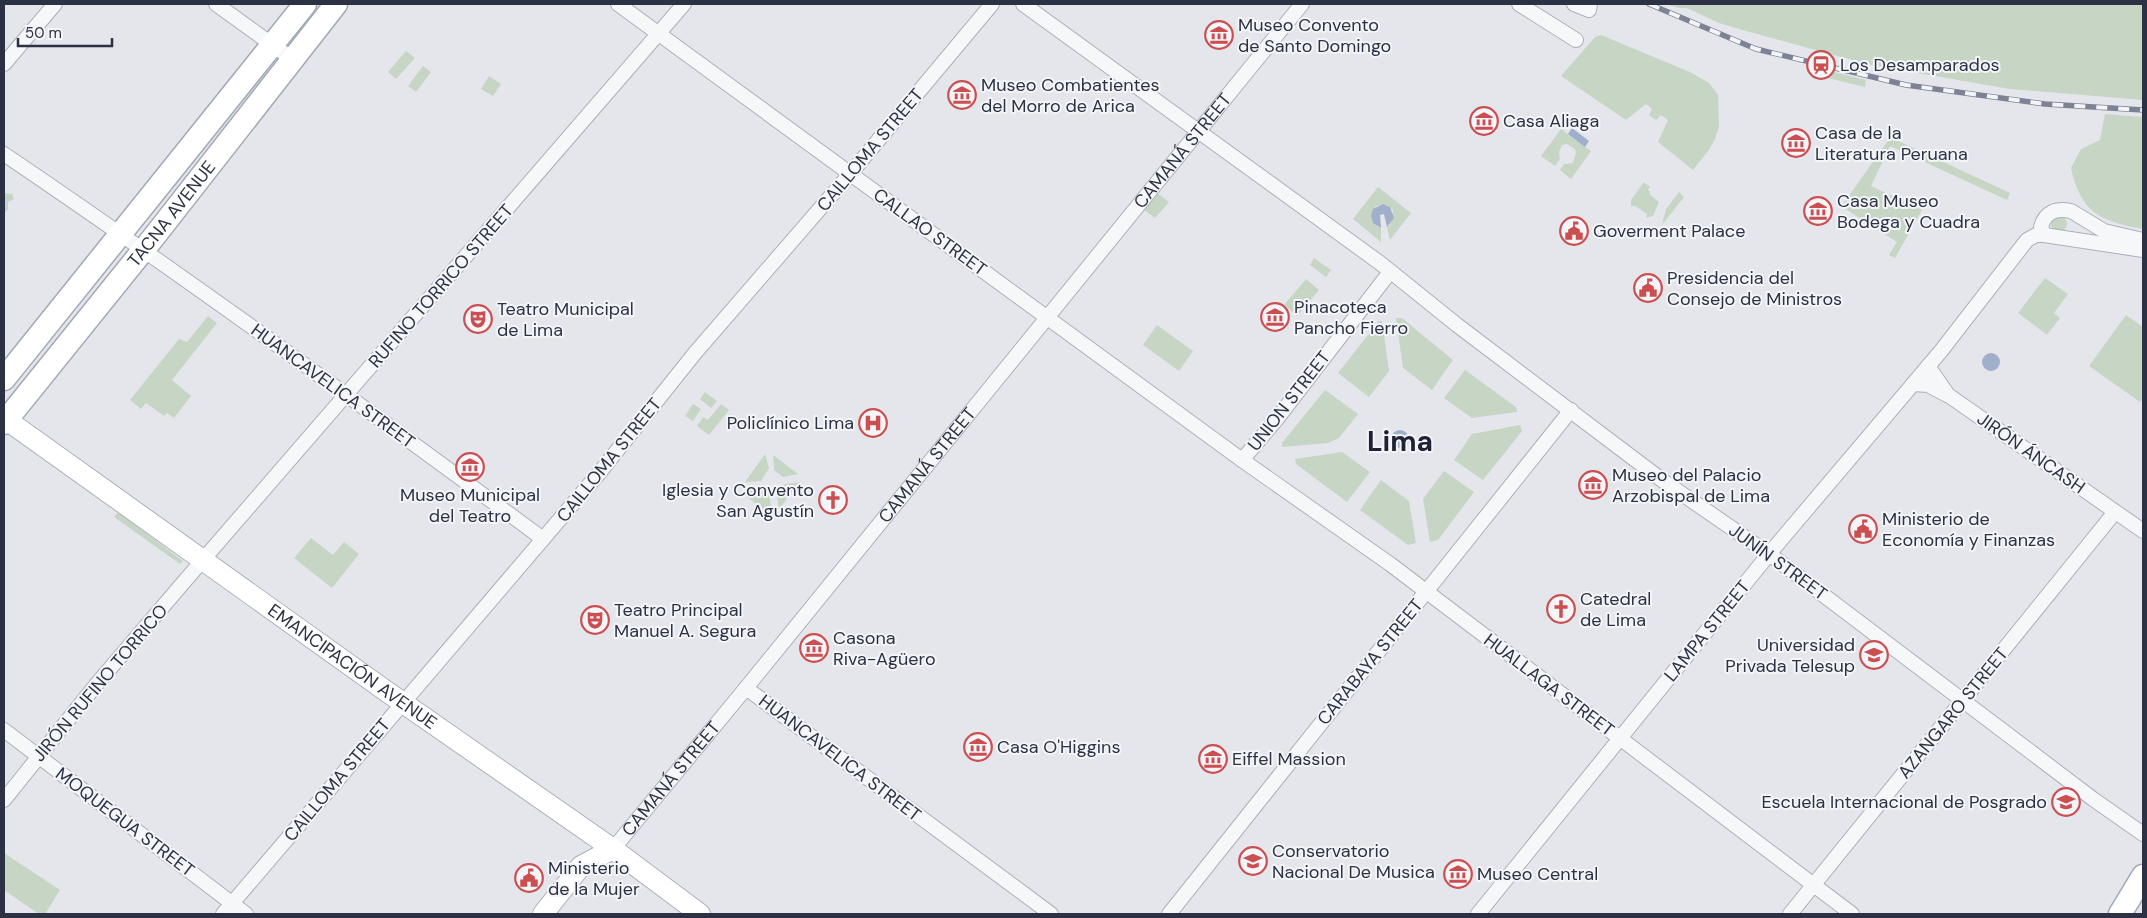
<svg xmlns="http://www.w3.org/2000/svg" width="2147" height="918" font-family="'DM Sans',sans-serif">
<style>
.green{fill:#c7d5c5}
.water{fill:#a0afca}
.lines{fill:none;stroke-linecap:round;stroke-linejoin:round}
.street-casing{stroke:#adb0b9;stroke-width:16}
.secondary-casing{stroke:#adb0b9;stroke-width:22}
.primary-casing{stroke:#a3a8b7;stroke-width:25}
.street{stroke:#f6f7f9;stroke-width:14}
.secondary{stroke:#fff;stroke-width:20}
.primary{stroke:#fff;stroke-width:22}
.rail-casing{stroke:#7d8394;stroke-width:5.5}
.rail{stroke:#f3f5f8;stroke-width:4;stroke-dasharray:11;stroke-linecap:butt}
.labels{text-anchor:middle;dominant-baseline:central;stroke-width:4;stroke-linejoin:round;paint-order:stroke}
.poi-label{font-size:18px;fill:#2c3143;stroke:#f3f5f8;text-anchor:start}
.street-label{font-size:18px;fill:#2c3143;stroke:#f3f5f8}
.town-label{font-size:28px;font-weight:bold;fill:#1e2234;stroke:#f3f5f8}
</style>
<rect width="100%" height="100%" fill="#e4e6eb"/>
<path class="green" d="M1666,4H2143V100L2010,89L1871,65L1746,31L1719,23L1687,8H1679Z
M1601,35L1690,72L1709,83L1718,95L1719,126L1715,139L1708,151L1693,170L1658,142L1668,120L1661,115L1656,120L1649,115L1652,109L1646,104L1626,120L1561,76L1595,37Z
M406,51L415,58L396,79L388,72Z
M423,66L431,72L416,92L408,86Z
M1830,71L1866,80L1865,87L1828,78Z
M489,76L501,84L493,96L481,89Z
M2105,114L2143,117V229C2100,221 2081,213 2071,168L2081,149L2100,140Z
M1561,129L1591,151L1571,179L1560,170L1564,164L1573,163L1576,153L1575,149L1567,144L1562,145L1559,152L1560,159L1555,166L1541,156Z
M1892,138L2010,193L2007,200L1890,146L1871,186L1922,210L1895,258L1889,255L1897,242L1844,208V203L1889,139Z
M1644,182L1650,187L1648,190L1650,192V195L1659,202L1653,216L1646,218L1647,214L1635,206H1631V200Z
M1378,187L1411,213L1390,240L1387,227L1390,225L1393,210L1387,205L1376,206C1369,215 1370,223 1381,228V242L1353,219Z
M1156,192L1169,202L1155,218L1143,209Z
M1679,192L1684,197L1662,225L1666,209Z
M4,193L12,194L14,199L8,202V209L4,214Z
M2051 224a8 8 0 1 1 16 0a8 8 0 1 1-16 0Z
M1314,258L1331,270L1326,277L1310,265Z
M2045,278L2068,294L2054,313L2060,318L2047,335L2018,313Z
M1306,279L1319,290L1297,316L1284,305Z
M2126,315L2143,327V398L2140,402L2089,366Z
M208,316L217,323L172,380L191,396L174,418L167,413L164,416L146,403L141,409L130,400L179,339L187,342Z
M1396,318H1402L1453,360L1432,390L1403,368Z
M1379,321H1382L1389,371L1369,397L1338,373Z
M1157,325L1193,351L1179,371L1143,345Z
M1465,370L1516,407L1517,412L1472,418L1444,398Z
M1325,390L1358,414L1339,438L1328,443L1282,447V443Z
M705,392L717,401L711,408L700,399Z
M693,404L701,409L693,421L685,416Z
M721,404L729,410L709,435L697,426L703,417L708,420Z
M1520,425L1522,431L1483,480L1454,460L1472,434Z
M1342,452L1370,472L1347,502L1296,464L1295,459Z
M765,454L769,468L761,481L745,482Z
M773,455L798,474L783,477L774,470Z
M1444,471L1474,492L1438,540L1430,542L1423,499Z
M1381,480L1409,501L1416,543L1408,545L1360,510Z
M800,482L779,509L777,494L785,484Z
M760,487L769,493L772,515L740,492Z
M118,512L183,561L180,564L114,517Z
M311,538L333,555L344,542L359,554L332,588L294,558Z
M4,853L60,890L45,914H39L4,890Z"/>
<path class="water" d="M1572,128L1589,141L1585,147L1568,134Z
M1383,204L1390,207L1394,218L1387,227L1384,214L1380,215L1381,228L1373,223L1371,216L1373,209Z
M1982 362a9 9 0 1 1 18 0a9 9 0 1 1-18 0Z
M1391 439a9 9 0 1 1 18 0a9 9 0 1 1-18 0Z"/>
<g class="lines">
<defs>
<g id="street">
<path d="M216,4L292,59"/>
<path d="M618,4L1242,460L1390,564L1852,914"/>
<path d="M1023,4L1380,263L1457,325L1662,480L1769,554L2093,799L2143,834"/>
<path d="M1519,4L1576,40"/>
<path d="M1574,4L1589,10L1590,4"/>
<path d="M4,64L55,4"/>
<path d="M4,154C187,278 366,408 543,539"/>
<path d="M2044,235L2041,227C2045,212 2056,208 2071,211L2104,231L2143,240"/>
<path d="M1928,366L1948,395L2143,531"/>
<path d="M1913,384L1928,385L1947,395"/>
<path d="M1242,460L1276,420L1390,272"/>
<path d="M746,688L1051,914"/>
<path d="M4,730L246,914"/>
<path d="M4,800L96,685L183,583L684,4"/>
<path id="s1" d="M613,849L746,688L1302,4"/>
<path d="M223,914L543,539L600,472L695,353L850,174L992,4"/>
<path d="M1169,914L1571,410"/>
<path d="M1478,914L1769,554L1941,351L2027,240L2036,235H2044L2143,250"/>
<path d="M1790,914L2115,512"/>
</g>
<g id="secondary">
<path id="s2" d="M4,418L386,691L613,849L700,914"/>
<path d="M543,914L581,866L613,849"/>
</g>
<g id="primary">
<path d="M4,379L305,4"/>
<path id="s3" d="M4,423L153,238L336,4"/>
<path d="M2120,914L2143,876"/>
</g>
</defs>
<use href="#street" class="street-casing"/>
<use href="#secondary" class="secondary-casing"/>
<use href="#primary" class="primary-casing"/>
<use href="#street" class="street"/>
<use href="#secondary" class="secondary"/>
<use href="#primary" class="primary"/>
<defs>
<path id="rail" d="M1649,4L1756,49L1906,85L2045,104L2143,110"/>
</defs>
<use href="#rail" class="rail-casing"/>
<use href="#rail" class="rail"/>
</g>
<defs>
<symbol id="museum-ring" viewBox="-11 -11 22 22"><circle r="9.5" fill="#f3f5f8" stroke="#cb4e50" stroke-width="1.5"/><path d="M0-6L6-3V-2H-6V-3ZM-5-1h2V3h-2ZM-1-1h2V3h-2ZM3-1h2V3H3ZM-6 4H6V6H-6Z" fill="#cb4e50"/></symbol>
<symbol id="station-ring" viewBox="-11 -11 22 22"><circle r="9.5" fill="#f3f5f8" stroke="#cb4e50" stroke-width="1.5"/><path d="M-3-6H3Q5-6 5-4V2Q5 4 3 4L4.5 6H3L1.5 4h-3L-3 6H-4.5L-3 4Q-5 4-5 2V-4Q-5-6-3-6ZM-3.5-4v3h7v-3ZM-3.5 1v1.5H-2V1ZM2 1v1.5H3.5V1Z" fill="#cb4e50"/></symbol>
<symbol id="civic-ring" viewBox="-11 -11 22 22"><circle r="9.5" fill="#f3f5f8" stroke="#cb4e50" stroke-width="1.5"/><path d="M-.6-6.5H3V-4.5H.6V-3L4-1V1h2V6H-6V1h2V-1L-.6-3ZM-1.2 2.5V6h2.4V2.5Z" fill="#cb4e50"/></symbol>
<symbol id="theatre-ring" viewBox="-11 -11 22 22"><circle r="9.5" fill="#f3f5f8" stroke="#cb4e50" stroke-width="1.5"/><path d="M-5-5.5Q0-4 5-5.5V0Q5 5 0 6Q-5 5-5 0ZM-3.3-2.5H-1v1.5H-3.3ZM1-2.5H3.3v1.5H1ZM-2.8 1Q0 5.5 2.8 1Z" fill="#cb4e50"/></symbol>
<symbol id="hospital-ring" viewBox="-11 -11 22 22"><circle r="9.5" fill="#f3f5f8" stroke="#cb4e50" stroke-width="1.5"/><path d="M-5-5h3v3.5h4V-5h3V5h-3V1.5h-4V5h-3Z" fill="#cb4e50"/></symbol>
<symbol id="church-ring" viewBox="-11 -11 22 22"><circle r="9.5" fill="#f3f5f8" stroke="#cb4e50" stroke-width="1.5"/><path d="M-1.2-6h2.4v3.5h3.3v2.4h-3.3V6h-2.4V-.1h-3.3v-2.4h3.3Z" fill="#cb4e50"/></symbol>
<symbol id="university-ring" viewBox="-11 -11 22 22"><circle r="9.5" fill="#f3f5f8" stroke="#cb4e50" stroke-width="1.5"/><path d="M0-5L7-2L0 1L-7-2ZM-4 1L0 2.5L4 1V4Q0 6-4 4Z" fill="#cb4e50"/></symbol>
</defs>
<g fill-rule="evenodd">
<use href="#museum-ring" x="1203" y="19" width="32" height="32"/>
<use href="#station-ring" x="1805" y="49" width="32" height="32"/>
<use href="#museum-ring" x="946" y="79" width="32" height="32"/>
<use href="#museum-ring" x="1468" y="105" width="32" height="32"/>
<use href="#museum-ring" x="1780" y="127" width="32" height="32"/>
<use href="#museum-ring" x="1802" y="195" width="32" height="32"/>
<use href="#civic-ring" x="1558" y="215" width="32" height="32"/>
<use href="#civic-ring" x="1632" y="272" width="32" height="32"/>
<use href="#museum-ring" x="1259" y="301" width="32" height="32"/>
<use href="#theatre-ring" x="462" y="303" width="32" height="32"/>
<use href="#hospital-ring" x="857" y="407" width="32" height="32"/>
<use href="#museum-ring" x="454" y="451" width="32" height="32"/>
<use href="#museum-ring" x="1577" y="469" width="32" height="32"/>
<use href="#church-ring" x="817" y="484" width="32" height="32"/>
<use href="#civic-ring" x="1847" y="513" width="32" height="32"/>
<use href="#church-ring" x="1545" y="593" width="32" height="32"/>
<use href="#theatre-ring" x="579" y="604" width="32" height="32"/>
<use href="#museum-ring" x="798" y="632" width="32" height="32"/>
<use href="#university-ring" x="1858" y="639" width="32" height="32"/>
<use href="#museum-ring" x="962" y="731" width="32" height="32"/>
<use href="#museum-ring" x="1197" y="743" width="32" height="32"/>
<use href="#university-ring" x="2050" y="786" width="32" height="32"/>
<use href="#university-ring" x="1237" y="845" width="32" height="32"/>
<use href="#museum-ring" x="1442" y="858" width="32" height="32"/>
<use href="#civic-ring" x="513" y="862" width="32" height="32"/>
</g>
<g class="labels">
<g class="poi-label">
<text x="1238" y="25">Museo Convento<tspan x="1238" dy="21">de Santo Domingo</tspan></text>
<text x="1840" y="65">Los Desamparados</text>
<text x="981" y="85">Museo Combatientes<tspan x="981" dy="21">del Morro de Arica</tspan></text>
<text x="1503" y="121">Casa Aliaga</text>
<text x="1815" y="133">Casa de la<tspan x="1815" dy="21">Literatura Peruana</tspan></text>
<text x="1837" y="201">Casa Museo<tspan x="1837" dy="21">Bodega y Cuadra</tspan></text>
<text x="1593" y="231">Goverment Palace</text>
<text x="1667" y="278">Presidencia del<tspan x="1667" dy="21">Consejo de Ministros</tspan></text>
<text x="1294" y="307">Pinacoteca<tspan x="1294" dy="21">Pancho Fierro</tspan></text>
<text x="497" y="309">Teatro Municipal<tspan x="497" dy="21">de Lima</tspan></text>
<text x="854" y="423" text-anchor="end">Policlínico Lima</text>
<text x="1612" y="475">Museo del Palacio<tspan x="1612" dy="21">Arzobispal de Lima</tspan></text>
<text x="814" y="490" text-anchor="end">Iglesia y Convento<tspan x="814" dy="21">San Agustín</tspan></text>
<text x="470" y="495" text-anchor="middle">Museo Municipal<tspan x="470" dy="21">del Teatro</tspan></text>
<text x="1882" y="519">Ministerio de<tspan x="1882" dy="21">Economía y Finanzas</tspan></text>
<text x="1580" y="599">Catedral<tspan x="1580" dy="21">de Lima</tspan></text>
<text x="614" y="610">Teatro Principal<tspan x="614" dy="21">Manuel A. Segura</tspan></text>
<text x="833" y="638">Casona<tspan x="833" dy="21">Riva-Agüero</tspan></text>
<text x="1855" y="645" text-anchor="end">Universidad<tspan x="1855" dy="21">Privada Telesup</tspan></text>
<text x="997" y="747">Casa O'Higgins</text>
<text x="1232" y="759">Eiffel Massion</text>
<text x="2047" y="802" text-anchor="end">Escuela Internacional de Posgrado</text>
<text x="1272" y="851">Conservatorio<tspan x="1272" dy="21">Nacional De Musica</tspan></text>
<text x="548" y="868">Ministerio<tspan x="548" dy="21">de la Mujer</tspan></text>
<text x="1477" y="874">Museo Central</text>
</g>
<g class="street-label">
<text transform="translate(870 150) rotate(-50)">CAILLOMA STREET</text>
<text stroke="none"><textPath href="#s1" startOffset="901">CAMANÁ STREET</textPath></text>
<text stroke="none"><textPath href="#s3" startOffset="268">TACNA AVENUE</textPath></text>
<text transform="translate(930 232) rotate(36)">CALLAO STREET</text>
<text transform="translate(441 286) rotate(-49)">RUFINO TORRICO STREET</text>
<text transform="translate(333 386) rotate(36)">HUANCAVELICA STREET</text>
<text transform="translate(1289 401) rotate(-52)">UNION STREET</text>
<text transform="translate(2031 453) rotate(35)">JIRÓN ÁNCASH</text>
<text transform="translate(609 460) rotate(-51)">CAILLOMA STREET</text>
<text stroke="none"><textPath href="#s1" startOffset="496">CAMANÁ STREET</textPath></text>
<text transform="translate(1778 562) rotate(36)">JUNÍN STREET</text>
<text transform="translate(1707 631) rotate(-51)">LAMPA STREET</text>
<text transform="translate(1370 662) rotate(-51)">CARABAYA STREET</text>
<text stroke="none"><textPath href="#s2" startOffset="428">EMANCIPACIÓN AVENUE</textPath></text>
<text transform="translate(100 683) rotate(-50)">JIRÓN RUFINO TORRICO</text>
<text transform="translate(1549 685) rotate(37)">HUALLAGA STREET</text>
<text transform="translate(1953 713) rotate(-51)">AZANGARO STREET</text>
<text transform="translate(840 758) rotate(37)">HUANCAVELICA STREET</text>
<text stroke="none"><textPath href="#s1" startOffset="91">CAMANÁ STREET</textPath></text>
<text transform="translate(337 780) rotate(-50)">CAILLOMA STREET</text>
<text transform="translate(125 822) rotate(37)">MOQUEGUA STREET</text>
</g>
<g class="town-label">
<text x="1400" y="441">Lima</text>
</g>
</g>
<rect width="2147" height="918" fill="none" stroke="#2c3143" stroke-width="10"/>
<path d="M18 38v8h94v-8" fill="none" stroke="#2c3143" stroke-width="2.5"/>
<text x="25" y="38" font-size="15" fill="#2c3143" stroke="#f3f5f8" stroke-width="4" paint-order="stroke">50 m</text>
</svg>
